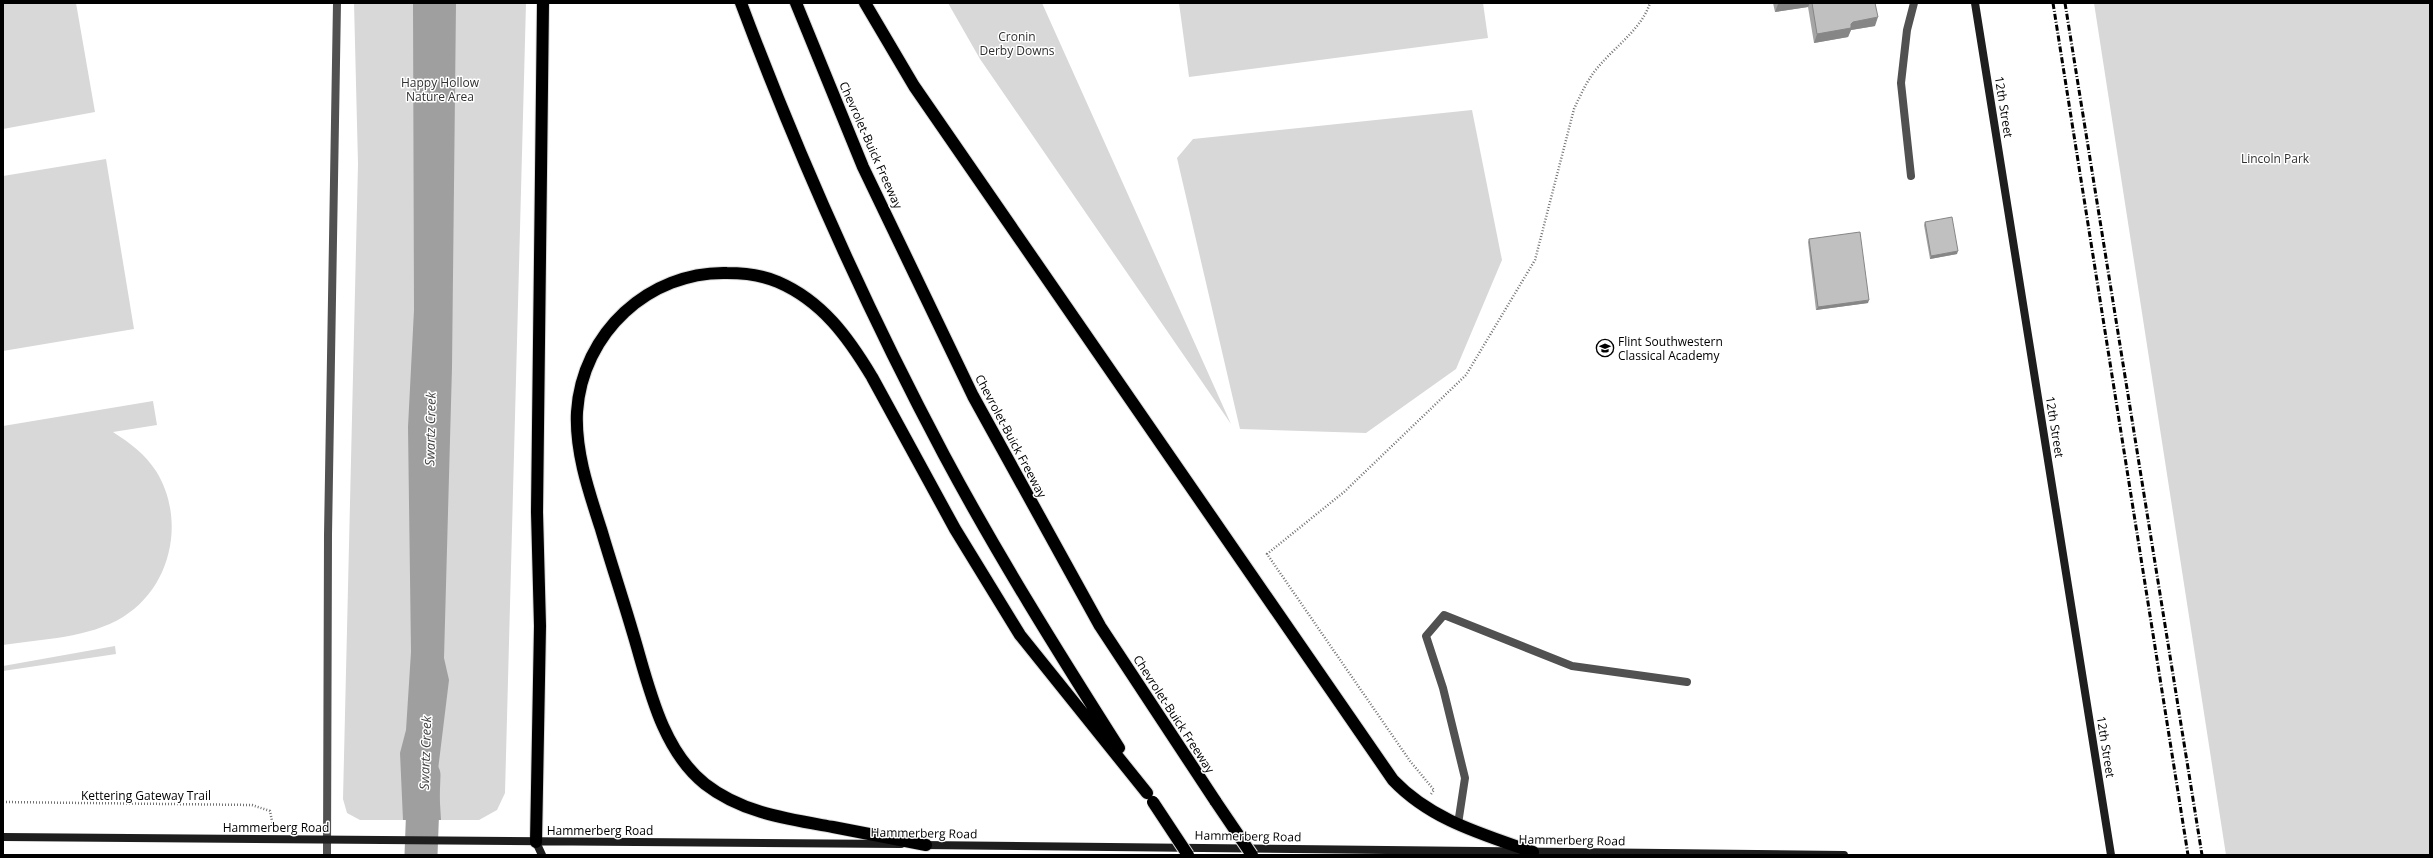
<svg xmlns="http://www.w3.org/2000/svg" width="2433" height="858" font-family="'Open Sans',sans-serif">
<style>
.green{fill:#d8d8d8}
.water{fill:#9f9f9f}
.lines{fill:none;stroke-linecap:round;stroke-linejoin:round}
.river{stroke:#9f9f9f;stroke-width:33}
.highway-casing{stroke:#dbdbdb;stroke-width:14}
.path{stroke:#737373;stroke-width:2.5;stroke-dasharray:1 2;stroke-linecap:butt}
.lane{stroke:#515151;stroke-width:8}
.secondary{stroke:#1e1e1e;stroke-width:8}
.highway{stroke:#000;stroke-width:12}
.rail{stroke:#000;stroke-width:3;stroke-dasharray:6 2 1 2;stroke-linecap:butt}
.highway-bridge-casing{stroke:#dbdbdb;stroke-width:14;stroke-linecap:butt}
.highway-bridge{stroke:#000;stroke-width:12}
.wall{fill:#a5a5a5}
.shaded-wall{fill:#868686}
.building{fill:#c0c0c0;stroke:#868686}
.labels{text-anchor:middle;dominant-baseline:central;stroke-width:3;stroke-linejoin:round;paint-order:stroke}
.park-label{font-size:12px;fill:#2f2f2f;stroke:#fff}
.street-label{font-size:12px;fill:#000;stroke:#fff}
.poi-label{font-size:12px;fill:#000;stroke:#fff;text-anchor:start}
.water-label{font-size:13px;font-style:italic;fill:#404040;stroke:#fff}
</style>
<rect width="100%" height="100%" fill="#fff"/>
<path class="green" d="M3,3H76L95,112L3,129Z
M354,3H526L505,793L497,810L479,820H360L347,813L343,799L358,164Z
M948,3H1042L1231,424L980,59Z
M1179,3H1483L1488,38L1189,77Z
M2094,3H2430V855H2226Z
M1472,110L1502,260L1456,369L1366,433L1240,429L1177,158L1193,139Z
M106,159L134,329L3,351V176Z
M153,401L157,425L113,432C130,443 145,454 156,471C186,519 172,587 123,617C89,638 42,639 3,645V426Z
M115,646L116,654L3,671V666Z"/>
<path class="water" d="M413,3H456L452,367L444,658L449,680L438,770L441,820H403L400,753L406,730L411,652L408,427L414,310Z"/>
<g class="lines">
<path class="river" d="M421,855L424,775"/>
<defs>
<path id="highway" d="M741,3C799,158 867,310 944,455C998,556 1058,652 1119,748
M796,3L863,167L973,396L1100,626L1216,802
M865,3L914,86L1393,780C1431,820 1482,834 1533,852
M536,842L540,626L537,512L543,3
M926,845C895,839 864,833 833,827C788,819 742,813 705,784C660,748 648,682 632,630C622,596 611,563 601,529C589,492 575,452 577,412C582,333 649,271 727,273C744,273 762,275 778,282C822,301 848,337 872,377L955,529L1020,635L1147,793"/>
</defs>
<use href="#highway" class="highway-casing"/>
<path class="path" d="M1431,794L1434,790L1410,761L1267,554L1344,492L1466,375L1535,260L1574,109C1581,94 1588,78 1599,66C1616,46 1642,28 1650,3
M3,802L252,805L270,811L273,826"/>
<path class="lane" d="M1911,176L1901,83L1907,30L1914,3
M1458,824L1465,778L1443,688L1426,636L1444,615L1572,666L1687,682
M327,855L328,535L337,3"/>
<path class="secondary" d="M1975,3L2111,855
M3,837L901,844
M536,842L542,855
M921,845L1844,855"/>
<use href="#highway" class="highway"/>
<path class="rail" d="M2053,3L2188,855
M2065,3L2202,855"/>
<defs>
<path id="highway-bridge" d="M1153,802L1188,855
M1216,802L1252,855"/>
</defs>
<use href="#highway-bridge" class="highway-bridge-casing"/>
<use href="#highway-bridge" class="highway-bridge"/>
</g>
<path class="wall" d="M1773,3H1875V26L1851,30L1848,37L1814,43L1808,7L1775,12Z
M1925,222L1957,254L1930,259L1924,225Z
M1809,239L1868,303L1816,310L1808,242Z"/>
<path class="shaded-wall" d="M1784,3H1810L1808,7L1775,12L1778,4Z
M1878,17L1875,26L1851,30L1848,37L1814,43L1817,34L1851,24L1853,22Z
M1958,251L1957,254L1930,259L1931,256Z
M1869,300L1868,303L1816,310L1818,307Z"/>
<path class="building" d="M1812,3H1875L1878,17L1853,22L1851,24V28L1817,34Z
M1952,217L1958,251L1931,256L1925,222Z
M1860,232L1869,300L1818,307L1809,239Z"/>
<defs>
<symbol id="school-ring" viewBox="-11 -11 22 22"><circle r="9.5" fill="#fff" stroke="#000" stroke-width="1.5"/><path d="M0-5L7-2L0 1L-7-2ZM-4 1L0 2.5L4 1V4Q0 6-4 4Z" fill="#000"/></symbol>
</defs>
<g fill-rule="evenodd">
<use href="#school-ring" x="1595" y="338" width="20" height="20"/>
</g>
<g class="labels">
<g class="park-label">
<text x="1017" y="36">Cronin<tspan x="1017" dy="14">Derby Downs</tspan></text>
<text x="440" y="82">Happy Hollow<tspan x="440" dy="14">Nature Area</tspan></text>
<text x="2275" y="158">Lincoln Park</text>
</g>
<g class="street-label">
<text transform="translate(2004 107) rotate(81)">12th Street</text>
<text transform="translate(871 145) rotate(66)">Chevrolet-Buick Freeway</text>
<text transform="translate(2055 427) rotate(81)">12th Street</text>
<text transform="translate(1011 436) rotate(62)">Chevrolet-Buick Freeway</text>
<text transform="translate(1174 714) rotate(57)">Chevrolet-Buick Freeway</text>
<text transform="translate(2106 747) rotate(81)">12th Street</text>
<text x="146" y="795">Kettering Gateway Trail</text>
<text x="276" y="827">Hammerberg Road</text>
<text x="600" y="830">Hammerberg Road</text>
<text transform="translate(924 833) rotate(1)">Hammerberg Road</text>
<text transform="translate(1248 836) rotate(1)">Hammerberg Road</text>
<text transform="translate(1572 840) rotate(1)">Hammerberg Road</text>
</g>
<g class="poi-label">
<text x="1618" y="341">Flint Southwestern<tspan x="1618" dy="14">Classical Academy</tspan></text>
</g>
<g class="water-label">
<text transform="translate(430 429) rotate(-89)">Swartz Creek</text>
<text transform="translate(425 753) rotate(-88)">Swartz Creek</text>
</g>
</g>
<rect width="2433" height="858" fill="none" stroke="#000000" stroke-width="8"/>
</svg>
